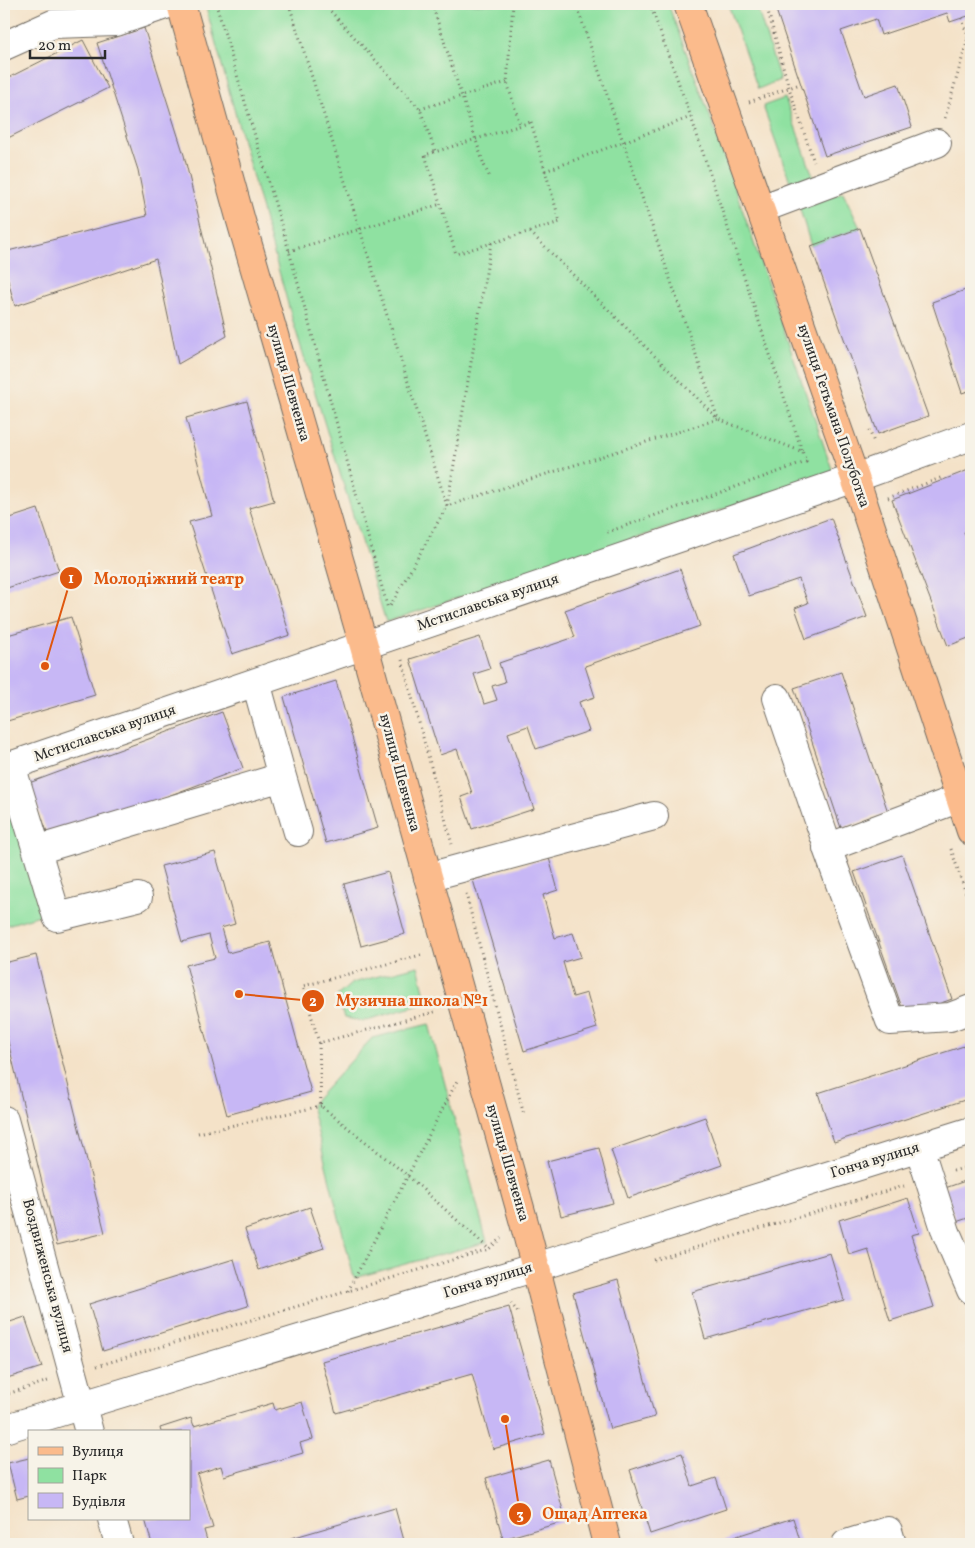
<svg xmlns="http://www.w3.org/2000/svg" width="975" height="1548" font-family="Vollkorn,serif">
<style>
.green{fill:#8fe1a1;stroke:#5d8666}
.building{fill:#c7b7f5}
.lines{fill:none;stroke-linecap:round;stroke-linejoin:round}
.minor-casing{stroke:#716b62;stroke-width:30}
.major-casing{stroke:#716b62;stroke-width:30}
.path{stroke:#716b62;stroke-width:3;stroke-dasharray:1 4;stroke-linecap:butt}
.minor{stroke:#fff;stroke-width:28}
.major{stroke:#fbbb8c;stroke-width:28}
.labels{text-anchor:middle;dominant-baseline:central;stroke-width:5;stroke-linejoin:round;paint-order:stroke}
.street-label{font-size:15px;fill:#2b2b2b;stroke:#f7f3e8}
.leader{fill:none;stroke:#df570e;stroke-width:2}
.callout-dot{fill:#df570e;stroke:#f7f3e8;stroke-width:2}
.mark-label{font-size:15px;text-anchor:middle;font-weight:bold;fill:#fff}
.callout-label{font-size:16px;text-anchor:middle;font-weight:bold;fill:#df570e;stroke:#f7f3e8;stroke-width:5;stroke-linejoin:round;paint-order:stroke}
</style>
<rect width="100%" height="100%" fill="#f7f3e8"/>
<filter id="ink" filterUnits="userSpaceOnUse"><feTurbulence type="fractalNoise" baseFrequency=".02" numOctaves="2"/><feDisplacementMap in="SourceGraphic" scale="10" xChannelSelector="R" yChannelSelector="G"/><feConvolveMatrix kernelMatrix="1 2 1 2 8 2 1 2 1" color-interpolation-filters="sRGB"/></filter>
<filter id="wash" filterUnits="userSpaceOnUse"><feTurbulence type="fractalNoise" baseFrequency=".0096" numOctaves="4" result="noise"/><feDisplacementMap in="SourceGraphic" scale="20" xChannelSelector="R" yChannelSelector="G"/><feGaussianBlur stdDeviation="1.12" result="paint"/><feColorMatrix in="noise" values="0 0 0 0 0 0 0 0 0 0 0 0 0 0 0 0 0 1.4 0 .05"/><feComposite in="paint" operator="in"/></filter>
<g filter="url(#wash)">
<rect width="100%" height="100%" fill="#f4e2c8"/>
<path class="green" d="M96,4H131L103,13Z
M205,4H668L710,116L833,472L386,622L291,315Z
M728,4H756L780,80L758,89Z
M785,98L814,179L792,187L763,106Z
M843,192L860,228L811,246L799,206Z
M4,780L43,914L4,926Z
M418,966L427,1003L363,1021L344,1018L337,996L352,983Z
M429,1024L487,1242L354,1278L311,1105L372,1038Z"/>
<g id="blocks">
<path class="building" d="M4,4H16L4,9Z
M774,4H971L968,5L971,15L950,22L947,13L881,35L876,19L841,31L864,96L898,84L912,127L825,156Z
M144,28L184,155L227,336L178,364L156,259L15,306L4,266V252L147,216L138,170L97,43Z
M83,40L108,88L4,140V80Z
M860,228L928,416L878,434L811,246Z
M971,288V390L962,393L932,302Z
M247,401L274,501L249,508L290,635L232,654L189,522L212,516L186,418Z
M971,469V529L964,532L971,552V637L948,646L892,500Z
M38,509L59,571L4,589V520Z
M831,518L867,617L806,639L795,608L808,603L799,579L749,596L734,554Z
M680,569L700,626L585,666L595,697L579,702L589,731L536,749L528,726L508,733L534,809L472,829L461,797L472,793L457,749L440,755L410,659L480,637L490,669L474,674L484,704L497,700L492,686L505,682L499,663L575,637L565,610Z
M71,617L95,695L4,722V636Z
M841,672L888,812L841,828L794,688Z
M336,681L378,828L326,843L284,697Z
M222,712L243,768L50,840L29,783Z
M215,852L235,924L221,928L228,953L270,942L311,1092L227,1115L186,965L215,958L209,935L182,942L161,866Z
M902,855L952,999L905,1016L854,872Z
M549,858L558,890L543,895L555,938L573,933L581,957L563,962L573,997L587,993L597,1028L524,1051L473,880Z
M388,872L405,934L361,946L344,884Z
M36,955L105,1233L57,1245L4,1025V963Z
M967,1045L971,1057V1098L834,1142L818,1093Z
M705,1117L722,1165L628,1198L611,1150Z
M599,1148L613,1203L561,1216L547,1161Z
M971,1179V1217L956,1222L945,1188Z
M908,1198L919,1233L911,1235L934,1307L890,1321L868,1249L849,1255L839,1220Z
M310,1207L324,1248L259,1270L245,1229Z
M830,1253L844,1300L705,1339L692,1292Z
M234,1259L248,1306L103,1351L89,1304Z
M618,1280L655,1417L610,1429L573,1293Z
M509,1307L545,1434L493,1449L472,1374L336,1413L322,1361Z
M25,1317L42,1367L4,1379V1324Z
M302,1402L313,1439L300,1443L303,1453L224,1476L221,1466L197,1474L213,1528L204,1530L208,1544H152L145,1519H189V1432H161L160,1428L191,1418L194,1426L273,1403L275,1410Z
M682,1453L692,1486L716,1478L726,1509L650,1534L630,1470Z
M29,1458V1496L17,1499L8,1463Z
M549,1460L566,1521L503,1539L486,1478Z
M395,1508L405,1544H271Z
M793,1518L801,1544H712Z"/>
</g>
</g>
<g filter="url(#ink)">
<use href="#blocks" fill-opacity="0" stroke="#716b62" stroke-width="1"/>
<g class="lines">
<defs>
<path id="minor" d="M4,46L53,24L116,22L168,4
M761,209L937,143
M777,698L828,847
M11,765L57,917L138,897
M4,768L855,478L971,436
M282,777L298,832
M960,798L827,848L890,1021L950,1017L971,1009
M37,850L282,777L256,682
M428,877L654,816
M4,1120L89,1432
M919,1147L946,1232L971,1290
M4,1429L536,1267L971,1131
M112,1519L119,1544
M846,1544L888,1531L892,1544"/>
<path id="major" d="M181,4L241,221L364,646L526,1230L607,1544
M688,4L855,478L971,831"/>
</defs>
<use href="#minor" class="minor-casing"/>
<use href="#major" class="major-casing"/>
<path class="path" d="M216,4L289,251L388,609
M289,4L447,506L389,608
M324,4L420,109L435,151
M432,4L484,165L490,178
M513,4L507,82L520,125
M576,4L718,419L803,452L806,462L605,533
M766,4L789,88L814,162
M962,18L968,38
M749,102L800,84
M420,109L507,82
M691,117L802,451
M945,118L968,38L971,37
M531,122L560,222L456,254L425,155Z
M545,171L691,117L650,4
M491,243L447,506L718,419L529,231
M289,251L441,204
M869,430L874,442
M888,498L943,477
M402,660L452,844
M951,849L971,908
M466,894L524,1115
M421,955L303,986L319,1043L438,1011
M319,1043L321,1106L408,1176L489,1249
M198,1133L321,1106
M953,1171L971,1166
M654,1260L904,1186
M348,1291L457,1081
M511,1303L519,1314
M97,1366L489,1249L501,1238
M4,1395L48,1381"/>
<use href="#minor" class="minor"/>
<use href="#major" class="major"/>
</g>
</g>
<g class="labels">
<g class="street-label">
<text transform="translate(288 383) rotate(74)">вулиця Шевченка</text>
<text transform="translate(833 416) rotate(71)">вулиця Гетьмана Полуботка</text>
<text transform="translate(488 603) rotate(-19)">Мстиславська вулиця</text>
<text transform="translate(105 734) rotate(-19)">Мстиславська вулиця</text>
<text transform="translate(399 773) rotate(75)">вулиця Шевченка</text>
<text transform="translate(875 1161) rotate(-17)">Гонча вулиця</text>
<text transform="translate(507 1163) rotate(74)">вулиця Шевченка</text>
<text transform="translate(47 1276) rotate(75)">Воздвиженська вулиця</text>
<text transform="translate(488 1281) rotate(-17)">Гонча вулиця</text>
</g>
</g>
<path class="leader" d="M45 666L71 578M239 994L313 1001M505 1419L520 1514"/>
<g class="callout-dot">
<circle cx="45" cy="666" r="5"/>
<circle cx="239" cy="994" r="5"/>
<circle cx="505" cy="1419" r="5"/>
<circle cx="71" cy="578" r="12"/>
<circle cx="313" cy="1001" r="12"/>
<circle cx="520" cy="1514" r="12"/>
</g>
<g class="mark-label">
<text x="71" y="583">1</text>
<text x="313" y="1006">2</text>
<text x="520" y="1519">3</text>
</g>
<g class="callout-label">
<text x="169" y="584">Молодіжний театр</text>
<text x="412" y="1006">Музична школа №1</text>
<text x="595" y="1519">Ощад Аптека</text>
</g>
<rect width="975" height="1548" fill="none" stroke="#f7f3e8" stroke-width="20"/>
<rect x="28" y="1430" width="162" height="90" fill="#f7f3e8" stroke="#a5a39c"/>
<rect x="38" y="1447" width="25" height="8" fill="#fbbb8c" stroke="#a5a39c"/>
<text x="72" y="1456" font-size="15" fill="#2b2b2b">Вулиця</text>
<rect x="38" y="1468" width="25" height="15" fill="#8fe1a1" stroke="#a5a39c"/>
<text x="72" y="1480" font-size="15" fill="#2b2b2b">Парк</text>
<rect x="38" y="1493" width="25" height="15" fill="#c7b7f5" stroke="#a5a39c"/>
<text x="72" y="1506" font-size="15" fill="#2b2b2b">Будівля</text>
<path d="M30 50v8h75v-8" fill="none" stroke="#2b2b2b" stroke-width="2.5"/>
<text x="38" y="50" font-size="15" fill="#2b2b2b" stroke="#f7f3e8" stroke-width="4" paint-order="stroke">20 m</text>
</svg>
